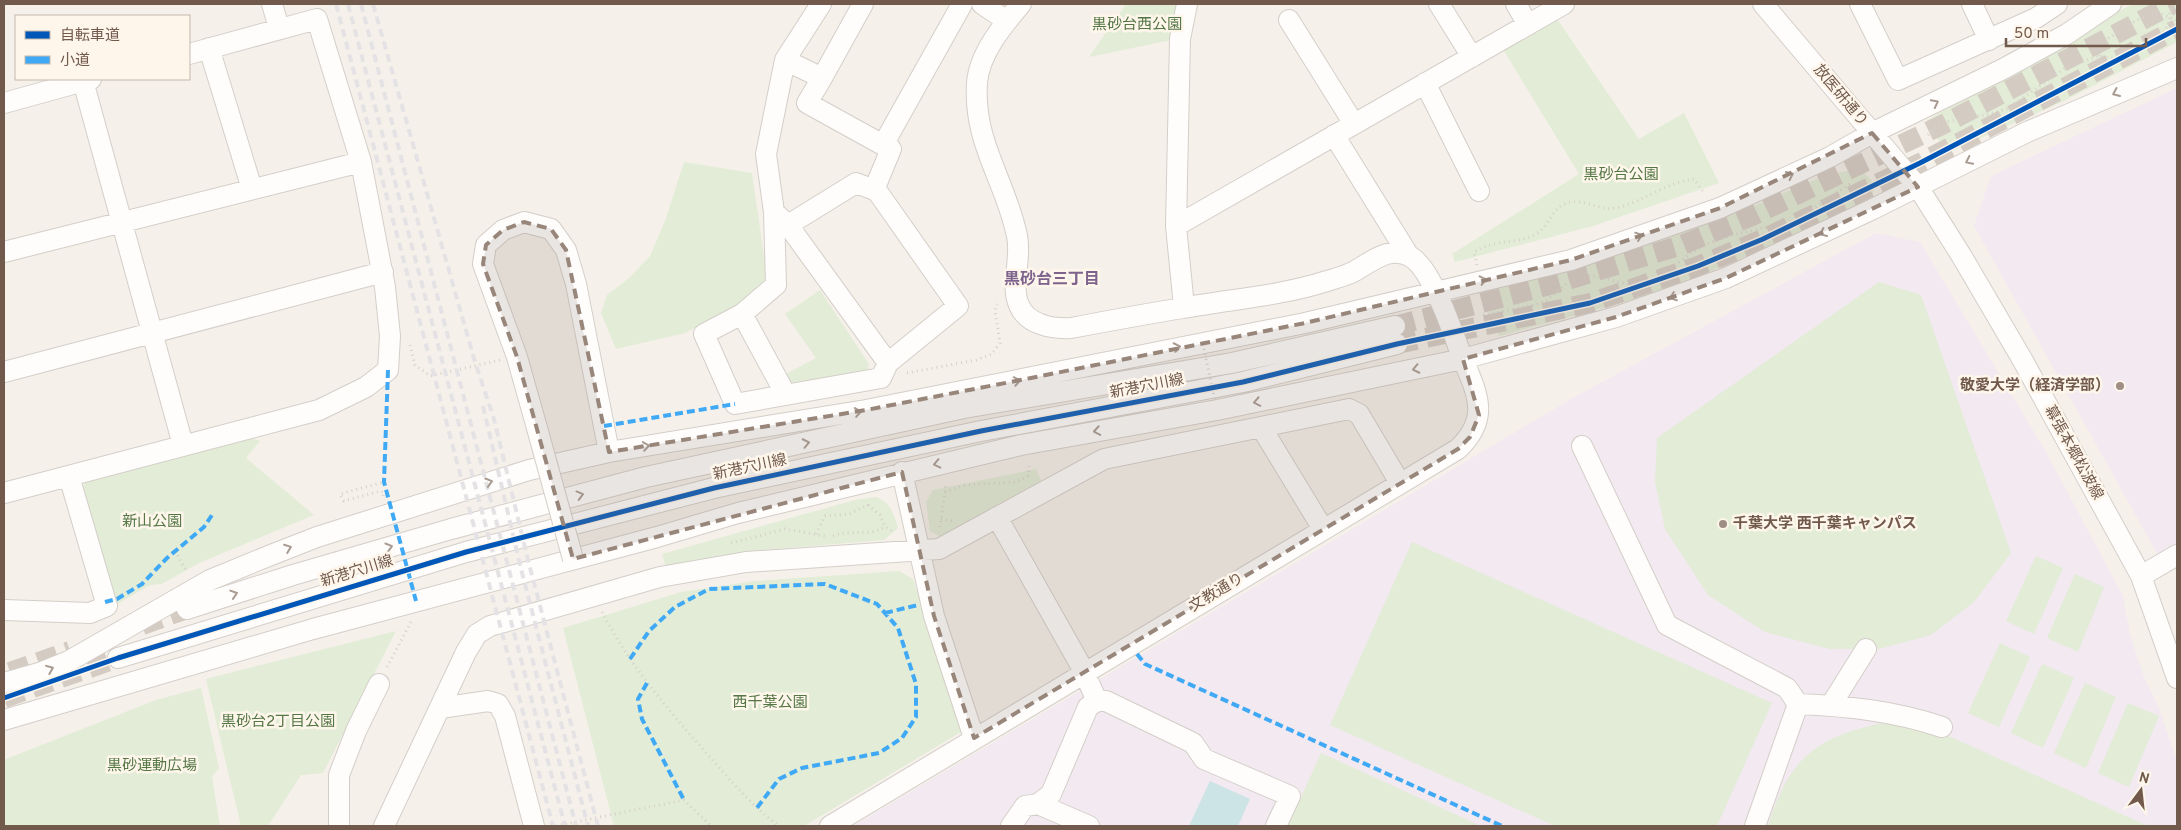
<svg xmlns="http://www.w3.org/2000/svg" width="2181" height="830" font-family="Overpass,'Noto Sans JP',sans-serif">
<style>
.education{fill:#f2e9f1}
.green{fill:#e2ecd6}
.water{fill:#cce4e5}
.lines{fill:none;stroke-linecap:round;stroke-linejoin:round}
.minor-tunnel{stroke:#d4cbc2;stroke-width:20;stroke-dasharray:20 10;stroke-linecap:butt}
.minor-casing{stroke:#d4cec8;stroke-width:22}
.path{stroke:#d7d0cb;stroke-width:3;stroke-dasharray:1 4;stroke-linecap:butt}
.minor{stroke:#fefdfc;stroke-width:20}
.rail{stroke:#e4e2e4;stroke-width:4;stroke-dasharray:8 5;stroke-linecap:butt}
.minor-bridge-casing{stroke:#d4cec8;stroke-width:22;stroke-linecap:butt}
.path-bridge{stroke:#d7d0cb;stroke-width:3;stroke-dasharray:1 4;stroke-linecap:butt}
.minor-bridge{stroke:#fefdfc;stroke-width:20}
.quiet{stroke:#3fa9f5;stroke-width:4;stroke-dasharray:8 4;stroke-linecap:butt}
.cycleway-casing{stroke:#fef6eb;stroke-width:8}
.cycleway{stroke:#0057b8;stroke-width:5}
.oneway{stroke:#a99b92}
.marked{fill:#98867b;fill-opacity:0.2;stroke:#98867b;stroke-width:4;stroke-dasharray:10 6;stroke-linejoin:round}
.poi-dot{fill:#9f8e83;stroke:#fef6eb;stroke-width:2}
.labels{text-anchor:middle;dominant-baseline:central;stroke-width:5;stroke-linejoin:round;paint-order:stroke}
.park-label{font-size:15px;fill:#547745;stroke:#fef6eb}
.street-label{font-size:15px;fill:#71594c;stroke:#fef6eb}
.poi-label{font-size:15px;font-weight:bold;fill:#71594c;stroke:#fef6eb;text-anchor:end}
.neighbourhood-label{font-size:16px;font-weight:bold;fill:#7e648d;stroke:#fef6eb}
</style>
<rect width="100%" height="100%" fill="#f5f1ea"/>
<path class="education" d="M2177,88V546L2159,557L1974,226L1991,176Z
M1876,233L1920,242L2046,452L2123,596L2130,635L2144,677L2160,710L2177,762V826H853L1571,399Z"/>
<path class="green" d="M1126,4H1184L1176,39L1089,57Z
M2133,4H2177V42L2064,101L1947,153L1926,121L2060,41Z
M1555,16L1639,139L1684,113L1719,183L1593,226L1455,262L1452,254L1579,174L1501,46Z
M684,162L752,173L768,284L753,298L685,333L616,349L601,313L607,295L629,278L650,256L665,221Z
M1859,168L1876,184L1872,196L1849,211L1668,290L1499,336L1480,291L1749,208L1821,177Z
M1879,282L1921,295L2011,553L1974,602L1931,635L1879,649H1830L1765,632L1708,595L1665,529L1655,482L1657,438Z
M820,290L869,364L866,373L795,386L786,381L784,375L816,358L785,314Z
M248,437L260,441L246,458L314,515L199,563L162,584L150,585L114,606L82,488L88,479Z
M1036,469L1044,487L948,541L930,531L926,502L933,490Z
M876,497C891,503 894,514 898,528L884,540L749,551L667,570L662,554L855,500Z
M1412,542L1772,703L1717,826H1555L1330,725Z
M2036,556L2063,568L2034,634L2006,621Z
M899,571L913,579L961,732L804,826H614L563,628L681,592L755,581Z
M2075,574L2104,587L2078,652L2047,638Z
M396,631L323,773L301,775L268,826H241L206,679Z
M2000,643L2030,657L1999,727L1968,713Z
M2042,664L2074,678L2043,748L2011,733Z
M2085,683L2116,697L2086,768L2054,753Z
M201,688L219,768L212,777L220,826H5L4,765L6,759L156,700Z
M2128,703L2159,716L2129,787L2098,773Z
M1883,723L1911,724L1942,733L2148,826H1768C1788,760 1815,737 1883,723Z
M1321,753L1481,826H1288Z"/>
<path class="water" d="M1210,781L1250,799L1238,826H1189Z"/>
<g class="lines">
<path class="minor-tunnel" d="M1395,326L1561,282L1682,245L1752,216L1942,125L2173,4
M1397,344L1590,303L1698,266L1763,239L1920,163L2177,29
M142,625L187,609
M10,672L70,651
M4,698L118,658"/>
<defs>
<path id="minor" d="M272,4L279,28
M982,4L1007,21
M1439,4L1472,57
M1516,4L1528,25
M1763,4L1918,187L1961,255L2022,359L2141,576L2177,678
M1860,4L1898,80L2036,18L2057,4
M1972,4L1989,40
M1289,20L1354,124
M209,48L252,189
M785,60L822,78L863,4
M822,78L807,103L883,145L962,4
M83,81L183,445
M1425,83L1479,191
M4,103L91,79
M1334,135L1409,256
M874,190L891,149L883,145
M774,212L776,285L742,314L704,334L735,404L881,378L888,363
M788,225L856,183L877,191L958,306L888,363L788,225L774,212L766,154L785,60L821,4
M1176,226L1564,4
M4,252L361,162
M1184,307L1176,226L1180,39L1187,4
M742,314L786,395
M4,372L383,272
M1261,427L1323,529
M537,428L517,357L483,264L486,245L503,230L524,222L551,229L566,250L576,284L609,452
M1582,446L1667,625L1787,688L1798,704C1847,706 1895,711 1942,727
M902,472L934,616L974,738
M4,493L319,410L366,387L388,370L390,336L385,287L361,162L317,19L189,54
M997,517L1085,673
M2141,576L2177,555
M187,609L293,575L451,529L646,477L964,408L1232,363L1395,326
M4,610L90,613L107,606L69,476
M118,658L466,552L714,488L981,431L1243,382L1397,344
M4,683L42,672L69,661L210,580L271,555L317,537L529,470L609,452L866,410L1305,323L1571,260L1720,208L1830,157L1872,133L2003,69L2067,34L2111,4
M1089,683L1097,701H1106L1193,743L1204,759L1290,796L1276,826
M1831,705L1866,649
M440,708L488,701L498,704L505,716L534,826
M4,720L313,629L657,537L738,513L1021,445L1217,410L1463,359L1616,317L1726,278L1873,209L2027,132L2177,68
M1038,804L1089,826
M339,826V775L356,731L379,684
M384,826L466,652L477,634L490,626L660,577L746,562L939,549L1104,459L1349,409L1359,414L1400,483
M830,826L1458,449C1491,418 1477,393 1462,357C1453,333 1432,269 1411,257C1390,244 1370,263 1353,272C1345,276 1336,278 1327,281C1280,296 1232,299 1183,308C1145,314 1108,321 1071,328C1053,329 1027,325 1019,305C1010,285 1022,258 1017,236C1006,181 973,143 977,83C979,54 1003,25 1021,4
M1011,826L1025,806L1038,804L1051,794L1088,707L1097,701
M1755,826L1798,704"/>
</defs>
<use href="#minor" class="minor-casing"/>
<path class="path" d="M2099,56L2107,39L2135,21L2149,15L2161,14L2177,20
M1928,135L1940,123L1990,114L2009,108L2065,68L2099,56L2112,58L2138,50L2156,42L2169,24L2170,9L2176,4
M1477,265L1474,252C1496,238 1516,245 1536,234C1551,225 1552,205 1571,202C1586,200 1601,211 1616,208C1643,202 1667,182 1694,179L1704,193
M1655,281L1691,253L1709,243L1732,235L1795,221L1851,183
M1483,315L1535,305L1546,301L1567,283L1589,276H1597L1630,285L1649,284
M410,345L415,365L430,376L500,360
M907,373L976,360L992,354L1000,343L995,311L997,304
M945,492L965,485L1016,482L1028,476L1029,466
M383,496L384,493L381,491L344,501L340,494L384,482
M868,505L880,515L885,527
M941,519L952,521
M940,527L946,483
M816,534L825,516L849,514L868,505L866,501
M833,536C854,528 865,538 885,527L895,532
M731,543L785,529L825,536
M175,551L187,572
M602,612C630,666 669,711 709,756C731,781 752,806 779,826
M387,667L411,622
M556,826L684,800L711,826"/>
<use href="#minor" class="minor"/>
<path class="rail" d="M336,4L553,826
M348,4L565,826
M361,4L576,826
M373,4L475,362L494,419L529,564L598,826
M483,406L521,569L588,826"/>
<defs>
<path id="minor-bridge" d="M537,428L573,559"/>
</defs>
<use href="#minor-bridge" class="minor-bridge-casing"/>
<path class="path-bridge" d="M1204,349L1215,401"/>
<use href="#minor-bridge" class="minor-bridge"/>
<path class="quiet" d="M388,370L384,482L416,601
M604,426L735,404
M105,602L117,599L142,584L167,558L204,527L212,515
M885,613L918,605
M1137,654L1145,664L1502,826
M630,659L649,631L675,607L709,589L825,584L877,604L898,628L916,684V717L902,738L879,753L802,768L779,779L756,809
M647,683L638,699L642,719L684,800"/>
<defs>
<path id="cycleway" d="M4,698L118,658L466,552L714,488L981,431L1243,382L1397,344L1590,303L1698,266L1763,239L1920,163L2177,29"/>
</defs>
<use href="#cycleway" class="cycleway-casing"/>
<use href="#cycleway" class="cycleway"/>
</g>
<defs><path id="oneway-chevron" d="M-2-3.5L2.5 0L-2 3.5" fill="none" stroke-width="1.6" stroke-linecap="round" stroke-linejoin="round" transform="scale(1.25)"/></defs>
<g class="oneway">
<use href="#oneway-chevron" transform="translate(2116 93) rotate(156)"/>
<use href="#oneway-chevron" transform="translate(1935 103) rotate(-27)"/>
<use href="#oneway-chevron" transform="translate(1969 161) rotate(154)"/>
<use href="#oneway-chevron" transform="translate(1790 175) rotate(-25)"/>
<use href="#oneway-chevron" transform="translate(1823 233) rotate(155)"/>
<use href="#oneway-chevron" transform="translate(1639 236) rotate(-19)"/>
<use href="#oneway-chevron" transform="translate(1483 280) rotate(-13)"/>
<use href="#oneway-chevron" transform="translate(1673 297) rotate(160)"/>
<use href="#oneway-chevron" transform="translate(1177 347) rotate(-12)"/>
<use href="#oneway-chevron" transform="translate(1416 369) rotate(168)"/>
<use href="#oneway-chevron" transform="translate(1017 381) rotate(-11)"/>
<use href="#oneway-chevron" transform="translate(1257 402) rotate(169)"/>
<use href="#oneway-chevron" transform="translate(858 412) rotate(-9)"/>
<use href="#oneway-chevron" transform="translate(1097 431) rotate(170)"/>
<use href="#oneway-chevron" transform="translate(806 443) rotate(-12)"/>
<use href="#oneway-chevron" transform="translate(646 446) rotate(-9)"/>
<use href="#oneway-chevron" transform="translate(937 464) rotate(167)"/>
<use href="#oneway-chevron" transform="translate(489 482) rotate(-17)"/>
<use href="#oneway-chevron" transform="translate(580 495) rotate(-15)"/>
<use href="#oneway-chevron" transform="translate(389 547) rotate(-16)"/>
<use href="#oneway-chevron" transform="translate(288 548) rotate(-21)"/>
<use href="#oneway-chevron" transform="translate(234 594) rotate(-18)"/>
<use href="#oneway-chevron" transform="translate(50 669) rotate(-22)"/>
</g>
<path class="marked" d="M1872,133L1918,187L1726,278L1616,317L1463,359L1479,415L1470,437L1458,449L974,738L934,616L902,472L573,559L517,357L483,264L486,245L503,230L524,222L551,229L566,250L609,452L866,410L1031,378L1305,323L1571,260L1720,208Z"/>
<g class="poi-dot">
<circle cx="2120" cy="386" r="5"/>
<circle cx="1723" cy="524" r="5"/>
</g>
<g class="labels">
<g class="park-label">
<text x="1137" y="25">黒砂台西公園</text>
<text x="1621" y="175">黒砂台公園</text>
<text x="152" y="522">新山公園</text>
<text x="770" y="703">西千葉公園</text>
<text x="278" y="722">黒砂台2丁目公園</text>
<text x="152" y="766">黒砂運動広場</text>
</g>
<g class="street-label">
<text transform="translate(1840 96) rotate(50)">放医研通り</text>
<text transform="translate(1147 387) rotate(-11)">新港穴川線</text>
<text transform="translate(2073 453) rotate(61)">幕張本郷松波線</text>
<text transform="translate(750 468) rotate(-12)">新港穴川線</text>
<text transform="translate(357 572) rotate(-17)">新港穴川線</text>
<text transform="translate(1217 593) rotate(-31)">文教通り</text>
</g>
<g class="poi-label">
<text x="2110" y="386">敬愛大学（経済学部）</text>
<text x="1733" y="524" text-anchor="start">千葉大学 西千葉キャンパス</text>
</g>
<g class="neighbourhood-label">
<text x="1052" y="280">黒砂台三丁目</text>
</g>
</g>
<rect width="2181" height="830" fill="none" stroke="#71594c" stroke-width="10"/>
<rect x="15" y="15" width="175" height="65" fill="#fef6eb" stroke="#c6b7ab"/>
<rect x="25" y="31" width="25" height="8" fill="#0057b8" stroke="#c6b7ab"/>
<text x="60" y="40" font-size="15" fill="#71594c">自転車道</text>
<rect x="25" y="56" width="25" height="8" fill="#3fa9f5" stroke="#c6b7ab"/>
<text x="60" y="65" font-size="15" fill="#71594c">小道</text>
<g transform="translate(2141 790) rotate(15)" stroke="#fef6eb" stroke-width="4" paint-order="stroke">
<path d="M0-4L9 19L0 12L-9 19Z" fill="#71594c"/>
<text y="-8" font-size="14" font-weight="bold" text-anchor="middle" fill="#71594c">N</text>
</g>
<path d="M2006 38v8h140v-8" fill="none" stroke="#71594c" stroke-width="2.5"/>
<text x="2014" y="38" font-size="15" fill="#71594c" stroke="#fef6eb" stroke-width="4" paint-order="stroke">50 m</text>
</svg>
